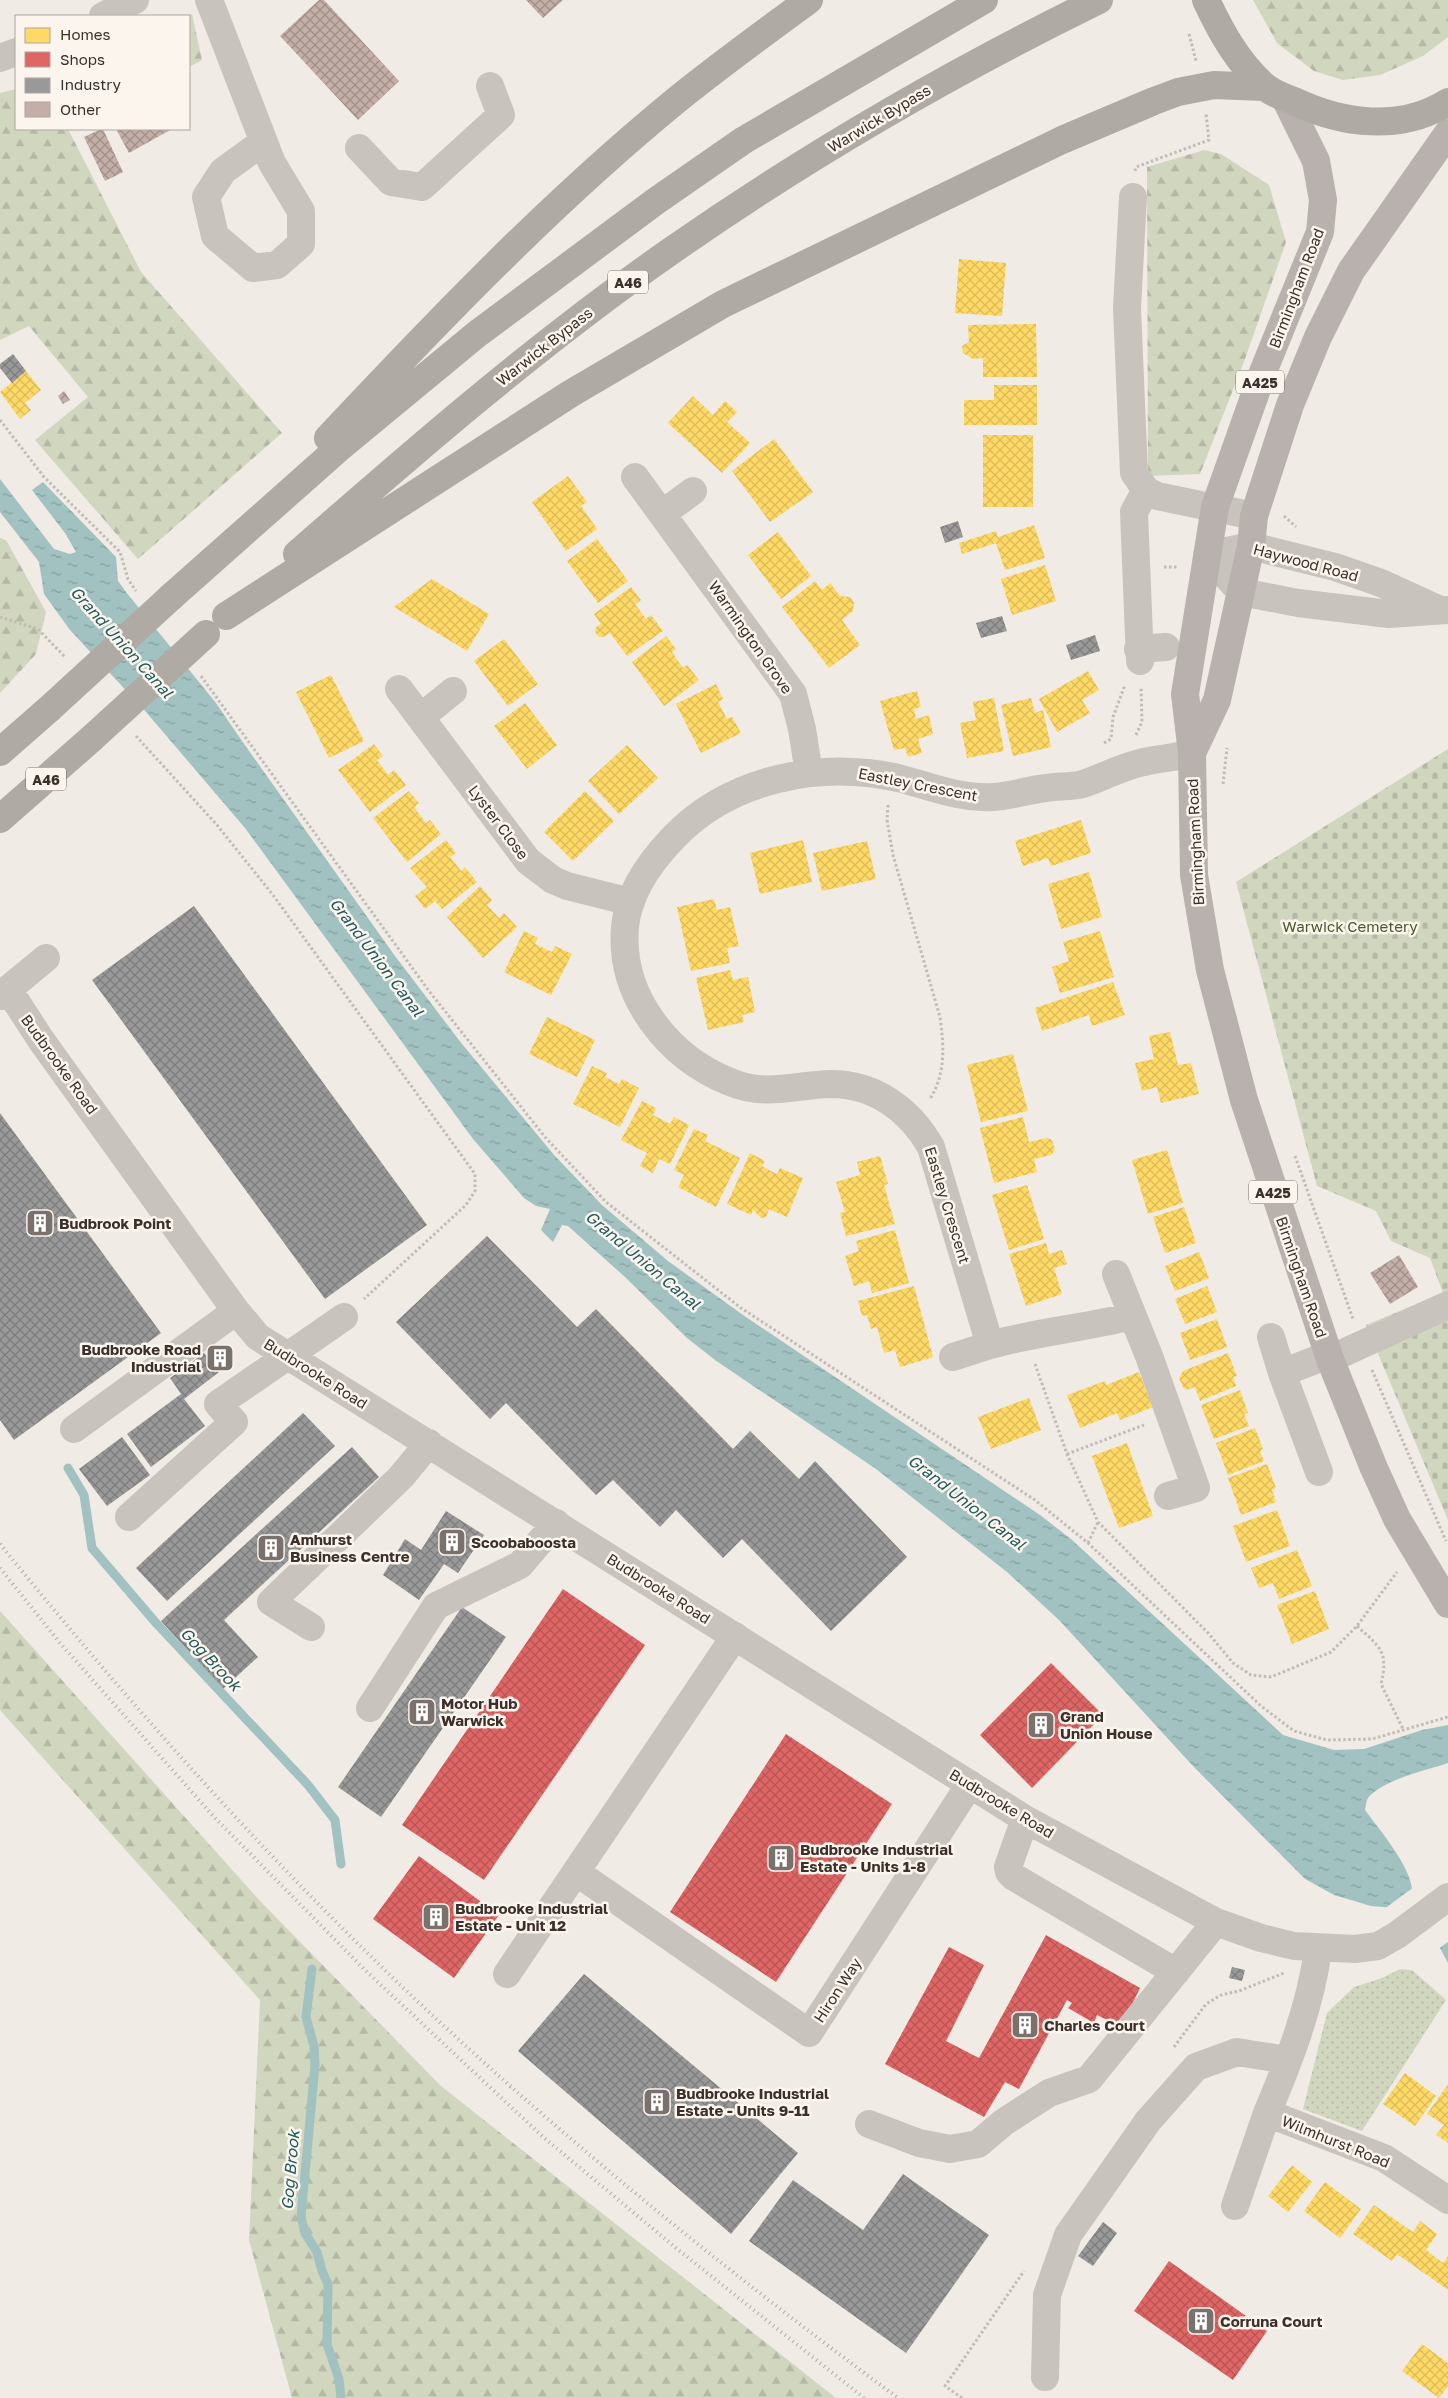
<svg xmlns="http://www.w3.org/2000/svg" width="1448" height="2398" font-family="'Golos Text',sans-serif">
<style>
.grass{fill:url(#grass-dots)}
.forest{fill:url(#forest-firs)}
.cemetery{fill:url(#cemetery-stones)}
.water{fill:url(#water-ripples)}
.pier{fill:#f0ebe5}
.homes{fill:url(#homes-cross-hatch)}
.shops{fill:url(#shops-cross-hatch)}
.industry{fill:url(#industry-cross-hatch)}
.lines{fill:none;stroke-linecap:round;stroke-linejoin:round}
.stream{stroke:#a1c2c1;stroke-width:9}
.building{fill:url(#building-cross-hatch)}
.path{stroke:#c2bbb6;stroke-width:3;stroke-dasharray:2.5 2.5;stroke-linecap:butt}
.minor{stroke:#c9c3be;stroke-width:28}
.major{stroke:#b8b1ad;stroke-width:28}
.highway{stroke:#afaaa4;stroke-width:28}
.rail{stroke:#b1aca8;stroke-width:4;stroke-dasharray:1 4;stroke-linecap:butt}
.highway-bridge{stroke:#afaaa4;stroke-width:28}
.labels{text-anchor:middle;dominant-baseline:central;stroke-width:5;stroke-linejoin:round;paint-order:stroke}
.shield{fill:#fbf5ee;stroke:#756b66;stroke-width:1}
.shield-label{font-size:14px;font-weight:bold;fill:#3b302b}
.street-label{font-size:15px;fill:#3b302b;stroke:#fbf5ee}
.park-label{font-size:15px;fill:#4a5a2e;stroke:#fbf5ee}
.poi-label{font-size:15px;font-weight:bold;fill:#3b302b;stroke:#fbf5ee;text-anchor:start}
.water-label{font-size:16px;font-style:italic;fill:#1f5a5e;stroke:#fbf5ee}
</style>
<defs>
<pattern id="grass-dots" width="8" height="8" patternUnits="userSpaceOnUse" patternTransform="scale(1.25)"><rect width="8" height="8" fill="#d1d6bf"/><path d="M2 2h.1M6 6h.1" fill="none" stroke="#b4b8a4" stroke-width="1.8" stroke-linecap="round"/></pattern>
<pattern id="forest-firs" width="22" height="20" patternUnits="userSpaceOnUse" patternTransform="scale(1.25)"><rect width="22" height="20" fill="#d1d6bf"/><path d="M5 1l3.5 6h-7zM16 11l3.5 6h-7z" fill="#b4b8a4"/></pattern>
<pattern id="cemetery-stones" width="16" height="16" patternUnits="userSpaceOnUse" patternTransform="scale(1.25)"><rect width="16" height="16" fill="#d1d6bf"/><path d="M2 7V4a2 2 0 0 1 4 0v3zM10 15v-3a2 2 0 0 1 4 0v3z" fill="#b4b8a4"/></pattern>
<pattern id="water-ripples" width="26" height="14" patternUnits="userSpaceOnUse" patternTransform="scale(1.25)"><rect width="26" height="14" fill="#a1c2c1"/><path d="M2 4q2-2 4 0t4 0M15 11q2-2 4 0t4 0" fill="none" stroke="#849e9d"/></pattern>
<pattern id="homes-cross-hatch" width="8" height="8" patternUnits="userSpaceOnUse" patternTransform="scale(1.25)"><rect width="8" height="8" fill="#ffd966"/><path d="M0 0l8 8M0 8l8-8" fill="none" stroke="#dbbb59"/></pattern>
<pattern id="shops-cross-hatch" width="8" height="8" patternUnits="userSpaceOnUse" patternTransform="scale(1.25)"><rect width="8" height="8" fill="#e06666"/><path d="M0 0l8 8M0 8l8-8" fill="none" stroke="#b75454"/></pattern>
<pattern id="industry-cross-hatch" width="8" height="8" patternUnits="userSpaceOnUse" patternTransform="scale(1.25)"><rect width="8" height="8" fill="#999"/><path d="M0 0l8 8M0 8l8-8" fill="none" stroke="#7e7d7d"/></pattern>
<pattern id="building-cross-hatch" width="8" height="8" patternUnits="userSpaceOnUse" patternTransform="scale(1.25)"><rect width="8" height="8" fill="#c3afa7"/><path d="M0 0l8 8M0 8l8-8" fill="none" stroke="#a08f88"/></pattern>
</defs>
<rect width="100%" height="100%" fill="#f0ebe5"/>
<path class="grass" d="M1400,1969L1412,1970L1446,2000L1362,2131L1303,2109L1327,2013L1354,1987L1382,1978Z"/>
<path class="forest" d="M1253,0H1448V37L1423,56L1380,75L1343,80L1314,71L1277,43Z
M192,14L202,60L189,67L188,16Z
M16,89V129H68L141,272L282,433L138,559L35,440L88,397L29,326L0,340V93Z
M1204,150L1221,154L1269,185L1286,242L1245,359L1200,474L1148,476L1147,167Z
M0,538L6,540L46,612L36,654L0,693Z
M0,1611L261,1902L441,2086L836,2398H292L249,2240L260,2000L0,1710Z"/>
<path class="cemetery" d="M1448,749V1520L1366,1325L1443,1293L1430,1258L1391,1241L1376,1211L1317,1186L1236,882Z"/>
<path class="water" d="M0,479L54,549L70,554L76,552L65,533L32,490L43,482L116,557L118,581L126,592L216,703L242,741L395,956L462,1044L555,1156L602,1205L668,1261L743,1315L1040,1515L1071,1539L1283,1735L1334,1750L1364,1749L1422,1730L1448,1725V1763C1427,1770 1382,1780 1368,1798C1366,1801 1366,1806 1365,1810C1379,1829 1411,1867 1412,1890L1448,1930V1963L1440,1948L1396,1908L1371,1906L1334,1895L1305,1879L1192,1765L1060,1621L1007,1572L876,1469L715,1360L687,1338L625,1277L568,1226L562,1225L553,1242L541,1230L550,1209L536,1206L524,1198L473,1139L245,828L146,712L70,630L44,594L39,562L0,512Z"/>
<path class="pier" d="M1414,1887L1448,1927V1942L1438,1949L1395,1910L1384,1909Z"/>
<path class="homes" d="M959,259L1006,263L1002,316L955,313Z
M1036,324L1037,377H983V358L973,359L963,353L962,346L969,342L968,325Z
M26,371L41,390L25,403L31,410L20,419L0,392Z
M994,385H1037V425H964V400H994Z
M693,396L713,415L725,401L737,412L727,422L750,443L722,473L668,423Z
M983,435H1033V507H983Z
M774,439L813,492L770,522L732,471Z
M568,476L587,502L581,506L597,529L566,551L532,502Z
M1034,525L1045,558L1005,570L996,543L962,554L959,543L996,531L998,537Z
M778,532L811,576L781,599L748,555Z
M597,539L628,581L598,603L567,561Z
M1045,565L1056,601L1012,615L1001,579Z
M432,579L489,614L467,651L394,607Z
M815,581L822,590L830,583L840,596L850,597L854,602L853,611L842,620L860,645L829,668L782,607Z
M631,587L641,600L635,604L646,619L651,615L663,631L627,656L610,633L603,637H599L595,632L596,627L601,624L594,614Z
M666,636L676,649L672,652L683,668L687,665L699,680L664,706L632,662Z
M504,639L538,684L508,706L474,661Z
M1088,671L1099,690L1082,700L1090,713L1057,732L1039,699Z
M331,675L364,741L329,758L296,692Z
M716,684L723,699L718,702L727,719L732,717L741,733L701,753L676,704Z
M917,691L921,707L914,709L916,719L929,715L933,734L918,739L922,753L908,757L905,748L894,750L880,701Z
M994,698L1004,751L967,758L960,723L976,720L973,702Z
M1031,698L1035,713L1043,710L1051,747L1013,756L1001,705Z
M525,703L557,745L527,769L494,726Z
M374,744L383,756L377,760L388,775L394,770L406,785L370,812L338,770Z
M627,745L658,778L619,814L588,781Z
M409,791L419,803L414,807L419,814L426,823L430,820L441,834L407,862L373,818Z
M585,791L614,821L573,861L544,832Z
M1081,820L1091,853L1051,866L1048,858L1023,866L1015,841Z
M446,840L456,853L450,857L456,864L461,871L465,867L477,882L442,909L435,901L425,909L415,896L427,887L410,868Z
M803,840L812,882L760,894L750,853Z
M867,841L876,879L822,891L813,853Z
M1089,872L1102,917L1061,929L1048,884Z
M480,886L492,900L487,905L499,918L504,913L517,927L483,958L447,917Z
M714,899L717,910L730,907L739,946L727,948L730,963L691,971L677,907Z
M524,931L538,938L535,944L552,952L555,946L572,954L551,995L504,972Z
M1100,931L1114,977L1060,993L1052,967L1069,961L1063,942Z
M730,970L733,980L748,977L755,1012L742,1015L744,1022L708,1030L696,978Z
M1113,982L1125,1015L1092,1026L1089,1015L1042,1031L1035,1008Z
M547,1017L595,1040L577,1077L529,1054Z
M1170,1032L1178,1065L1191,1063L1199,1094L1161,1103L1157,1087L1142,1091L1135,1063L1154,1059L1149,1036Z
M1013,1054L1028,1111L981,1122L967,1065Z
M592,1066L607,1073L605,1077L619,1084L622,1079L639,1088L620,1127L573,1104Z
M642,1101L656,1108L653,1115L670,1124L674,1117L689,1125L670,1164L659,1159L653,1173L640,1166L647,1153L621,1140Z
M1023,1117L1029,1142L1047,1138L1052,1140L1055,1150L1051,1155L1034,1159L1037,1172L994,1183L980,1128Z
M694,1129L708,1135L705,1141L740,1158L716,1207L678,1187L684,1175L674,1170Z
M1167,1150L1183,1203L1148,1214L1132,1160Z
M750,1153L765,1161L762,1166L771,1171L777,1174L780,1168L803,1178L787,1217L769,1209L766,1217L761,1218L753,1210L751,1215L727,1204Z
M880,1156L888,1184L884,1185L895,1224L846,1236L840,1213L845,1212L836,1182L860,1175L857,1162Z
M1027,1185L1044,1239L1009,1250L992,1195Z
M1184,1207L1196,1243L1165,1253L1153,1217Z
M895,1230L909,1283L872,1293L869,1281L854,1286L845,1256L859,1251L856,1241Z
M1046,1243L1049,1254L1062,1250L1067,1264L1054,1268L1062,1294L1026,1306L1009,1254Z
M1199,1252L1209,1278L1175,1291L1165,1266Z
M914,1286L933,1357L900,1367L895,1350L884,1353L877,1327L871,1329L867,1315L862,1316L858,1301Z
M1207,1286L1217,1312L1185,1324L1175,1299Z
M1217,1319L1227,1347L1190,1360L1180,1333Z
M1228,1353L1237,1376L1233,1377L1236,1386L1200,1401L1195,1387L1186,1390L1183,1387L1179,1378L1183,1371Z
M1139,1372L1153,1407L1120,1420L1117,1413L1080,1428L1067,1395L1105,1381L1106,1385Z
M1240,1390L1248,1413L1244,1414L1249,1426L1214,1439L1201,1405Z
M1029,1398L1041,1430L991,1449L978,1417Z
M1255,1428L1263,1449L1260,1451L1264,1461L1228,1475L1216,1443Z
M1127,1443L1153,1516L1119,1528L1092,1456Z
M1267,1464L1276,1488L1272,1490L1276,1502L1241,1515L1228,1478Z
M1277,1510L1290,1546L1246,1562L1233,1526Z
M1297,1550L1312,1586L1279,1599L1273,1583L1259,1588L1251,1568Z
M1315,1591L1329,1629L1292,1644L1277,1605Z
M1405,2073L1436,2096L1415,2126L1383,2104Z
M1448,2084V2143L1436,2135L1444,2125L1427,2114Z
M1292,2165L1312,2182L1288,2212L1268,2196Z
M1325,2182L1361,2209L1340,2238L1304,2211Z
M1374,2205L1413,2232L1420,2221L1437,2234L1426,2250L1443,2263L1448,2256V2290L1397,2254L1392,2261L1353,2234Z
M1422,2344L1448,2363V2386L1439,2398L1402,2371Z"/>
<path class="shops" d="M563,1589L645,1645L484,1880L402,1825Z
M1051,1663L1103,1715L1032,1788L980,1735Z
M786,1734L892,1804L776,1982L670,1912Z
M419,1856L499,1915L454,1978L373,1919Z
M1046,1935L1140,1988L1121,2027L1097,2015L1094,2023L1068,2008L1072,2003L1067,2000L1019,2089L1005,2082L984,2117L885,2064L949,1947L984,1965L946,2041L979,2058Z
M1169,2261L1267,2331L1233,2380L1134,2311Z"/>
<path class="industry" d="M13,354L26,371L12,383L0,368V364Z
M958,521L963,537L945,543L940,527Z
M1002,616L1007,631L981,638L976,623Z
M1095,635L1100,651L1071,660L1066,645Z
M194,906L427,1225L325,1299L92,980Z
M0,1113L161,1333L14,1440L0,1420Z
M487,1236L577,1327L596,1309L733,1449L750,1431L799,1479L815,1461L907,1557L831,1631L742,1539L723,1558L676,1510L660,1527L613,1480L596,1495L506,1403L490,1419L396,1322Z
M221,1350L228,1360L219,1366L212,1357Z
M204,1353L219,1372L184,1399L205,1426L151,1467L127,1434L181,1394L170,1378Z
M303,1413L335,1446L167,1601L136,1568Z
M122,1437L150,1475L107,1506L79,1469Z
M352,1447L379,1477L224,1620L258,1657L223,1689L161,1621Z
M446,1511L484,1535L458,1573L444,1564L419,1600L383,1575L405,1539L421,1550Z
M462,1607L506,1637L381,1817L338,1787Z
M1232,1967L1245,1970L1242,1981L1229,1978Z
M584,1974L798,2153L731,2234L518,2051Z
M903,2174L989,2235L906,2353L749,2241L793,2180L863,2230Z
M1103,2222L1117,2233L1093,2266L1078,2256Z"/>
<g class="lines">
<path class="stream" d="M68,1468L84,1495L92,1548L156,1623L308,1785L335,1820L341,1864
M312,1969L306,2017L314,2046L315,2065L301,2217L305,2233L317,2252L322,2271L328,2284L327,2344L339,2379L341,2398"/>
</g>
<path class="building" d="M319,0H324L399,81L358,120L280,36Z
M526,0H563L543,18Z
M101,129H103L123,172L105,181L84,137Z
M116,129H172L129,153Z
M64,391L70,400L63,404L58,396Z
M1399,1255L1418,1287L1390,1304L1370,1273Z"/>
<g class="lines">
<path class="path" d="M1189,34L1196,61
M1135,171L1136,167L1209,140L1206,114
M0,420L44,477L120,552L128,579L136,591
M1284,516L1296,527
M1164,567H1178
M0,617L38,629L65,657
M201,676L429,991L545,1137L606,1202L741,1308L1035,1500L1088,1543L1261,1706L1294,1731L1327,1740L1372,1739L1448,1717
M1136,735L1142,722L1141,687
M136,736L217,825L273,895L475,1174V1191L466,1205L364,1299
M1104,743L1111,739L1113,717L1125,685
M1223,784L1227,748
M888,805L887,820L893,855L940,1017C944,1046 946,1073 930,1099
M1295,1156L1353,1319
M1035,1364L1067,1454L1098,1522L1209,1634L1233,1663L1251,1675L1271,1677L1331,1652L1357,1626L1397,1572
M1372,1370L1446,1541
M1067,1454L1144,1425
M1088,1543L1098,1522
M1357,1626C1380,1647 1389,1652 1381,1684L1403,1729
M1174,2047L1206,2004L1221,1995L1239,1991L1284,1973
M962,2398L945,2386L1024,2271"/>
<path class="minor" d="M209,0L272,163L301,211V244L277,265L253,268L215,236L206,197L223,171L263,142
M103,16L135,0
M0,58L16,52
M359,148L391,182L422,187L501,115L490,86
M1133,197L1127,308L1134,473L1146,490L1157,496L1254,516
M635,477L793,694L802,729L809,773
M662,514L693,491
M1207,555L1241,592L1298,603L1389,614L1448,610
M1207,555L1251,546L1335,567L1381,583L1438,609
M1138,649L1166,647
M1140,661L1134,512L1146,490
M399,689L528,861L553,880L567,886L631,902
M421,717L453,691
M8,989L41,1040L236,1311L258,1337L1025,1819L1216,1922L1261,1938L1294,1946L1355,1949L1378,1946L1397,1935L1448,1897
M0,996L46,958
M1116,1274L1149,1356L1196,1488L1168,1496
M1132,1316C1085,1328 1037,1332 990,1345L931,1147C910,1110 875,1084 831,1084C794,1085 766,1097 730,1082C668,1057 619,996 625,927C628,893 650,862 673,838C730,778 819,761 898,778C929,786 960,799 993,797C1011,796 1028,790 1046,788C1058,786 1071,787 1083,784C1104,777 1123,766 1144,762C1161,758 1174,758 1192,753
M1271,1337L1282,1373L1328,1355
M953,1357L990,1345
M1330,1359L1448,1305
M1282,1373L1319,1472
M74,1429L236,1311
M129,1517L234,1422L218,1404L344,1317
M311,1627L271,1602L401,1477L429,1443
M370,1708L436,1606L520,1565L556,1523
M1025,1819L1008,1867L1009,1872L1014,1877L1176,1972
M576,1872L809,2033L970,1784
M1318,1949C1311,2005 1289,2061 1267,2113L1384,2158L1448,2200
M507,1974L735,1636
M869,2124L919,2143L950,2149L978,2144L1004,2122L1049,2093L1089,2079L1216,1922
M1235,2206L1267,2113
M1045,2377L1047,2295L1068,2235L1148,2121L1196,2067L1237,2052L1287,2060"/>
<path class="major" d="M1285,98L1316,161L1323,200L1320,232L1263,372L1215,507L1185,694L1192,753L1194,875L1210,970L1244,1100L1330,1359L1373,1466L1397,1519L1448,1604
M1192,753L1217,700L1251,546L1254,516L1290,405L1318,337L1351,271L1448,133"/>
<path class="highway" d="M1206,0C1221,32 1237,61 1263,85C1271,93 1284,97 1294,101C1342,124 1400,132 1448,102
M328,438C438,321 549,205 673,103C717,67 763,34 809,0
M297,554C418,448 539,343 671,251C807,156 950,73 1099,0
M171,597L339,448L477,334L656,201L744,140L984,0
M226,616L570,394L723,304L1062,140L1154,101L1178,92L1214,85L1264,87
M0,752L49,709
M0,819L91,739"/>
<path class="rail" d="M0,1544C123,1696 253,1843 394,1979C552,2130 722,2268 898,2398
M0,1568L60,1643L215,1818L365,1970L542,2136L676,2248L864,2398"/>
<path class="highway-bridge" d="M49,709L171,597
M91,739L206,634"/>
</g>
<defs>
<symbol id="building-square" viewBox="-11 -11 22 22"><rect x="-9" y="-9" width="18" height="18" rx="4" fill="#7a716c" stroke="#fbf5ee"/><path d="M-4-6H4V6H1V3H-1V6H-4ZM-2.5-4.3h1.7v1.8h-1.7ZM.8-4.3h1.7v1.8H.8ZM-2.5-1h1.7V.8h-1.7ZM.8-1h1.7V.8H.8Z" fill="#fff"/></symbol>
</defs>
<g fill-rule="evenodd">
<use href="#building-square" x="24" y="1207" width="32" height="32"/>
<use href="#building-square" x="204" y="1342" width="32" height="32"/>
<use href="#building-square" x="436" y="1526" width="32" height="32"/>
<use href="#building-square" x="255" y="1532" width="32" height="32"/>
<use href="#building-square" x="406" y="1696" width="32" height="32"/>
<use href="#building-square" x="1025" y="1709" width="32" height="32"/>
<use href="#building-square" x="765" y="1842" width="32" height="32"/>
<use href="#building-square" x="420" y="1901" width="32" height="32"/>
<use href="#building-square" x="1009" y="2009" width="32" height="32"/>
<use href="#building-square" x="641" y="2086" width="32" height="32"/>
<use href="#building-square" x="1185" y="2305" width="32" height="32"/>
</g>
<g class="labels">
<g class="shield">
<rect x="608" y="270.5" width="40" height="23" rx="4"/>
<rect x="1236" y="370.5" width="48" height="23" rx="4"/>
<rect x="26" y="767.5" width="40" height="23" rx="4"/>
<rect x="1249" y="1180.5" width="48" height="23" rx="4"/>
</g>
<g class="shield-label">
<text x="628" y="282">A46</text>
<text x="1260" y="382">A425</text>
<text x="46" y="779">A46</text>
<text x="1273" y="1192">A425</text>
</g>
<g class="street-label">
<text transform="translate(879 118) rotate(-31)">Warwick Bypass</text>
<text transform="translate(1296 288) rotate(-69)">Birmingham Road</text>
<text transform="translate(544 346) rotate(-38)">Warwick Bypass</text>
<text transform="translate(1306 562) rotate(15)">Haywood Road</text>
<text transform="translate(751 637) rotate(55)">Warmington Grove</text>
<text transform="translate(918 784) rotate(11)">Eastley Crescent</text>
<text transform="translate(499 822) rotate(53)">Lyster Close</text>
<text transform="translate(1195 842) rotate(-93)">Birmingham Road</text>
<text transform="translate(60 1064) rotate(54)">Budbrooke Road</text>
<text transform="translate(948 1205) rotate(73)">Eastley Crescent</text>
<text transform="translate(1302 1277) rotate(71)">Birmingham Road</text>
<text transform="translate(316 1373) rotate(32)">Budbrooke Road</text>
<text transform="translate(659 1588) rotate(32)">Budbrooke Road</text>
<text transform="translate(1002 1803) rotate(31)">Budbrooke Road</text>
<text transform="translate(837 1990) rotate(-57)">Hiron Way</text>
<text transform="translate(1336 2141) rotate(22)">Wilmhurst Road</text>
</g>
<g class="park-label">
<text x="1350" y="926">Warwick Cemetery</text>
</g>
<g class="poi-label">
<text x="59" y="1223">Budbrook Point</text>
<text x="201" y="1349" text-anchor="end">Budbrooke Road<tspan x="201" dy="17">Industrial</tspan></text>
<text x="290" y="1539">Amhurst<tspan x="290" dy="17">Business Centre</tspan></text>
<text x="471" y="1542">Scoobaboosta</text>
<text x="441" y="1703">Motor Hub<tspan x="441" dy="17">Warwick</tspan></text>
<text x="1060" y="1716">Grand<tspan x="1060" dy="17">Union House</tspan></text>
<text x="800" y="1849">Budbrooke Industrial<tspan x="800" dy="17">Estate - Units 1-8</tspan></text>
<text x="455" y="1908">Budbrooke Industrial<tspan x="455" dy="17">Estate - Unit 12</tspan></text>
<text x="1044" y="2025">Charles Court</text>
<text x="676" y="2093">Budbrooke Industrial<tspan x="676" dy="17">Estate - Units 9-11</tspan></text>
<text x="1220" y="2321">Corruna Court</text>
</g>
<g class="water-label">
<text transform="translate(122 642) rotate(48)">Grand Union Canal</text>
<text transform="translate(377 957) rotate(53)">Grand Union Canal</text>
<text transform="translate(643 1260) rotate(40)">Grand Union Canal</text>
<text transform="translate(967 1502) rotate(38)">Grand Union Canal</text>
<text transform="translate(211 1659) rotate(47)">Gog Brook</text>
<text transform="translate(290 2170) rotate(-85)">Gog Brook</text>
</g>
</g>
<rect x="15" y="15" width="175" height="115" fill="#fbf5ee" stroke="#aea6a0"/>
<rect x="25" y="28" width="25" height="15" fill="#ffd966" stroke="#aea6a0"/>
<text x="60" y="40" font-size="15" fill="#3b302b">Homes</text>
<rect x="25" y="52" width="25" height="15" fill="#e06666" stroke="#aea6a0"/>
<text x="60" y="65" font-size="15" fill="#3b302b">Shops</text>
<rect x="25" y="78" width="25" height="15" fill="#999999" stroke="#aea6a0"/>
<text x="60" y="90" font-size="15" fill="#3b302b">Industry</text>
<rect x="25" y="102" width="25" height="15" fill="#c3afa7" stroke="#aea6a0"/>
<text x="60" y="115" font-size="15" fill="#3b302b">Other</text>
</svg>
